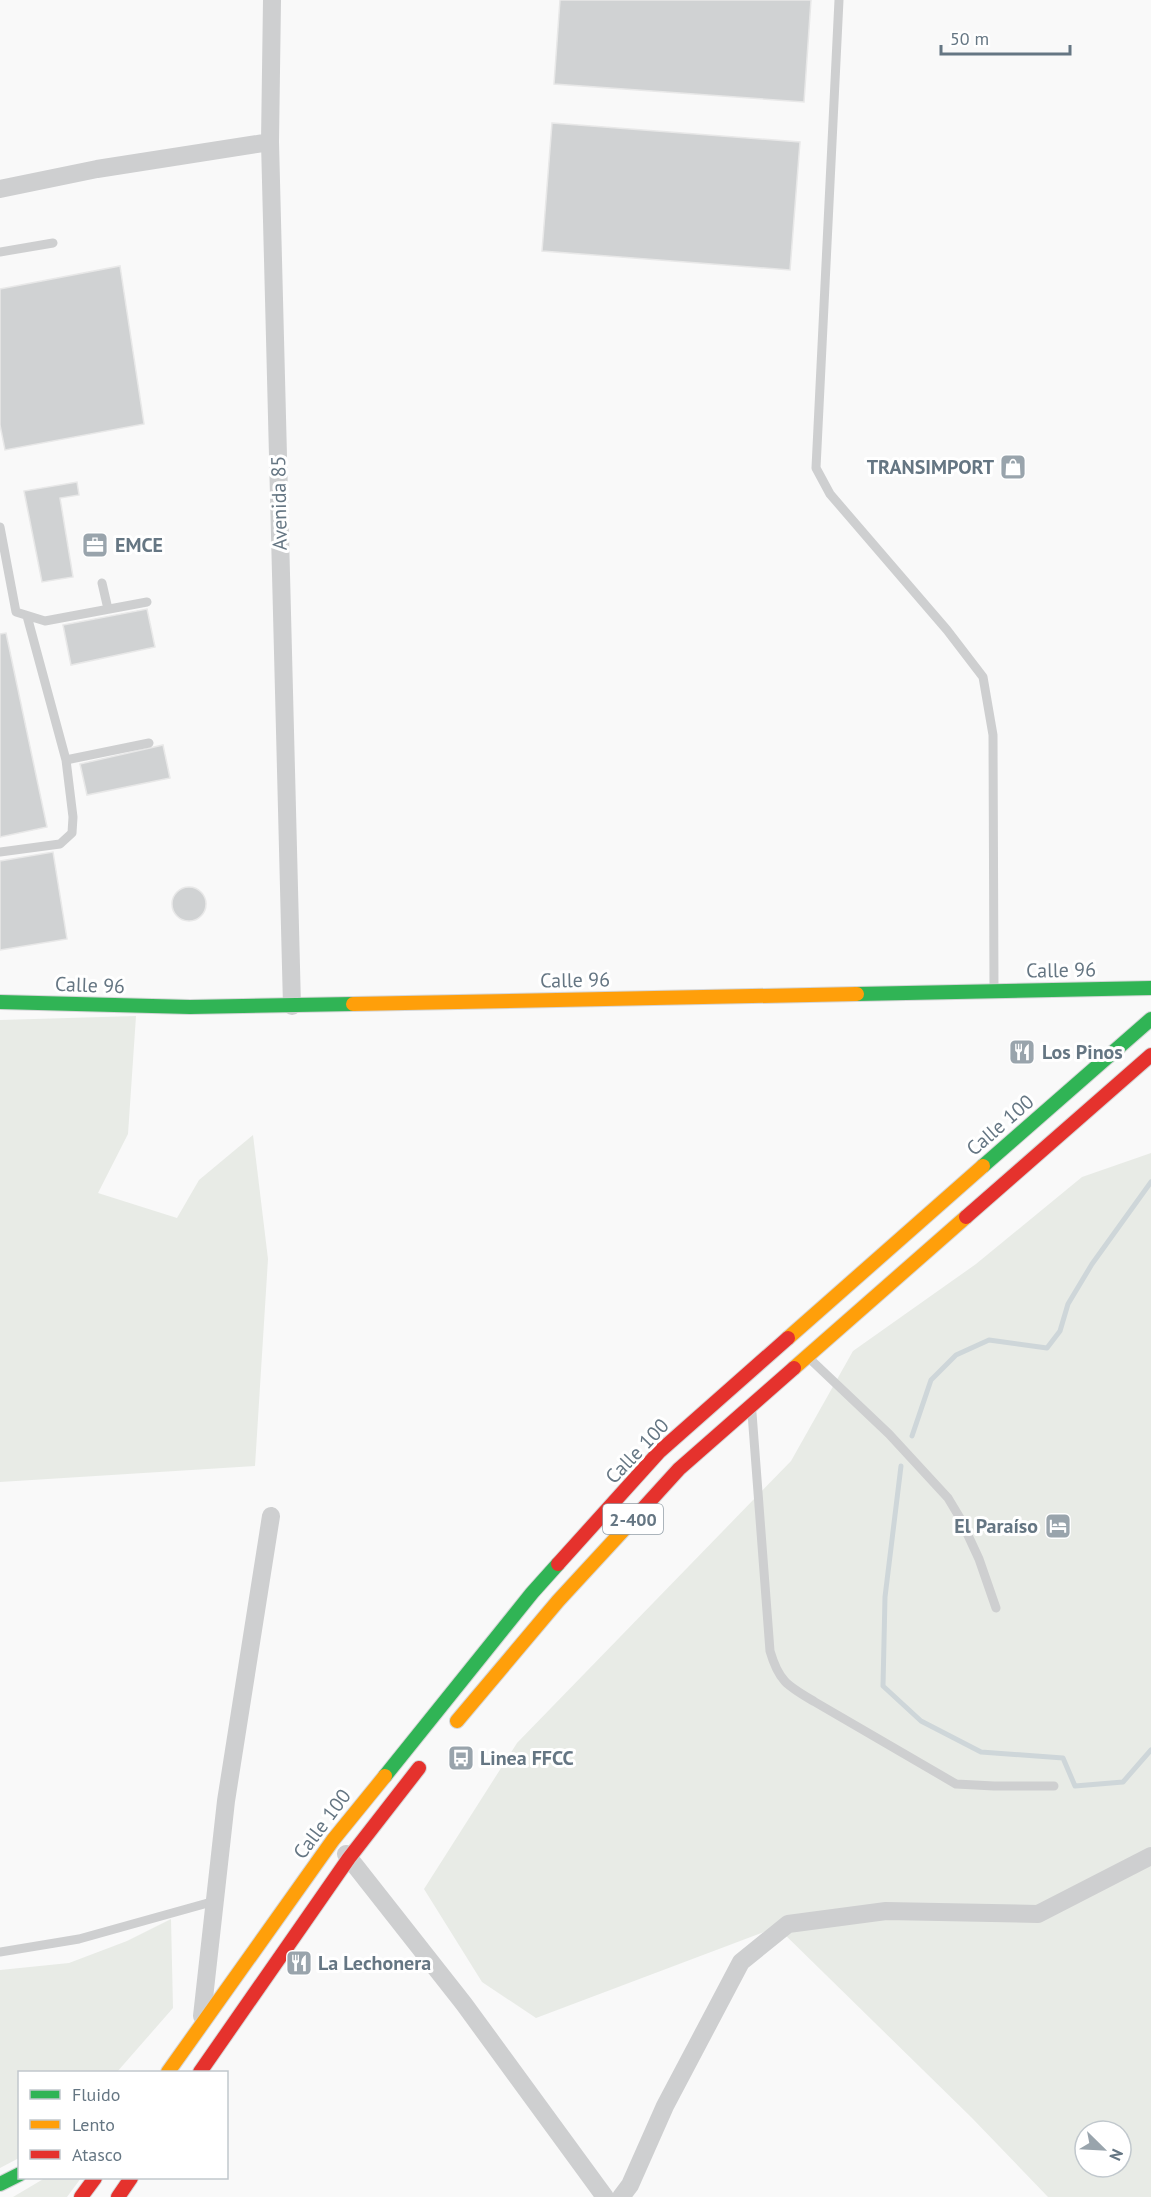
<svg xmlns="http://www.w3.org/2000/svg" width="1151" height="2197" font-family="'PT Sans',sans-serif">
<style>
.green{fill:#e8ebe6;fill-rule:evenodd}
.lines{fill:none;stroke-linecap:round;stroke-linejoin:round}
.stream{stroke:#ced6d9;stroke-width:5}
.building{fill:#d0d2d3;stroke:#e8e8e8;stroke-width:1.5}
.fast-casing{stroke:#d5d6d7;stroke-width:16}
.slow-casing{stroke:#d5d6d7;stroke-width:16}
.jam-casing{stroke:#d5d6d7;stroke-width:16}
.lane{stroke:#cecfd0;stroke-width:9}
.street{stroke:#cecfd0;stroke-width:18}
.fast{stroke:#30b455;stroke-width:14}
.slow{stroke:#ff9f0a;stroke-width:14}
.jam{stroke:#e5322d;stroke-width:14}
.labels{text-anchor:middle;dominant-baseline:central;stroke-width:6;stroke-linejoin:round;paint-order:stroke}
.shield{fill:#fff;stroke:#939fa8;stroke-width:1.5}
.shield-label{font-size:18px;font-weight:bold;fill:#657683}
.poi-label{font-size:20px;font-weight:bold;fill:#657683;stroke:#fff;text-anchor:start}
.street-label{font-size:20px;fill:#657683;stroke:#fff}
</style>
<rect width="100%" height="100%" fill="#f9f9f9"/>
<path class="green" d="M136,1016L128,1134L98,1193L177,1218L199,1180L253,1135L268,1259L255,1466L0,1482V1020Z
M1151,1153V2197H1048L971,2117L777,1927L536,2018L482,1982L424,1889L517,1743L791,1461L853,1351L976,1264L1082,1177ZM1085,2131H1121V2167H1085Z
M171,1919L173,2008L117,2072H20L19,2158L0,2168V1970L69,1963L127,1941Z
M45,2178H81L67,2197H13Z"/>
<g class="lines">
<path class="stream" d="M912,1436L931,1380L956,1355L989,1340L1047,1348L1060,1331L1068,1304L1092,1264L1151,1182
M901,1466L885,1597L883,1686L921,1721L981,1752L1063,1758L1075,1786L1123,1782L1151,1750"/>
</g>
<path class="building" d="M560,0H811L804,102L554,84Z
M552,123L800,142L790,270L542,251Z
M120,266L144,424L5,450L0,425V289Z
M77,482L79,495L60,498L73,577L42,582L24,491Z
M147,609L155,647L71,665L63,625Z
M6,633L47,827L0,837V634Z
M163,745L170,778L87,795L80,764Z
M53,852L67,939L0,950V861Z
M172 904a17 17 0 1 1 34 0a17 17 0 1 1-34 0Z"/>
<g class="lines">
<defs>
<path id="fast" d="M857,994L1151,988
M0,1002L190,1007L353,1004
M983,1166L1151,1019
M385,1776L532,1593L558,1564
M0,2184L20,2174"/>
<path id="slow" d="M353,1004L857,994
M788,1338L983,1166
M794,1368L966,1217
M457,1721L558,1601L629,1524
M168,2072L333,1840L385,1776"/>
<path id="jam" d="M966,1217L1151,1055
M629,1524L679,1469L794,1368
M558,1564L659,1452L788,1338
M200,2072L349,1858L419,1768
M81,2197L95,2178
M118,2197L131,2178"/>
</defs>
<use href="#fast" class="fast-casing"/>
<use href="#slow" class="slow-casing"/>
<use href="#jam" class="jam-casing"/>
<path class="lane" d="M839,0L816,468L830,494L947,630L983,677L993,735L994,990
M0,252L53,243
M0,527L16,612L45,621L147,602
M102,583L108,609
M66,760L149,743
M0,852L60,844L72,833L73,817L66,760L27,616
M811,1360L889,1434L948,1498L960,1518L979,1559L996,1608
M752,1413L770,1651C779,1682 788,1686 815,1702L956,1784L994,1786H1054
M0,1952L79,1939L215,1901"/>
<path class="street" d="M272,0L270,142L292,1006
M0,189L97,169L270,142
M346,1854L464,2004L605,2197
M202,2016L226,1801L271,1516
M621,2197L630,2185L665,2106L741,1962L788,1924L886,1911L1038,1914L1151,1856"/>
<use href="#fast" class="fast"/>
<use href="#slow" class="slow"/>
<use href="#jam" class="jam"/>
</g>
<defs>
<symbol id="shop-square" viewBox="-11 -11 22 22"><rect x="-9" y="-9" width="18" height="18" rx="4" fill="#99a4ac" stroke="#fff"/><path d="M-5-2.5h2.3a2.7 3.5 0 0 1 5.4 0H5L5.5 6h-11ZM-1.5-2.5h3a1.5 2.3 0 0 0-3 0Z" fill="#fff"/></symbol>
<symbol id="office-square" viewBox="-11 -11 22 22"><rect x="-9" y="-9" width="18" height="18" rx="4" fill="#99a4ac" stroke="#fff"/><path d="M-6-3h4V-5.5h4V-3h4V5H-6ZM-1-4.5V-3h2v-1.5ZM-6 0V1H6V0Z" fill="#fff"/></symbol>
<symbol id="restaurant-square" viewBox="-11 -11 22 22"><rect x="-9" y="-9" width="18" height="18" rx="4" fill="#99a4ac" stroke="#fff"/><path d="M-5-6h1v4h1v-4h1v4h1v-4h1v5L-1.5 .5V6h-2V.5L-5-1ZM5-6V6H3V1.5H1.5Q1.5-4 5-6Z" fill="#fff"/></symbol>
<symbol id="hotel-square" viewBox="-11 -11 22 22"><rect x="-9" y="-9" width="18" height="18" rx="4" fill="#99a4ac" stroke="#fff"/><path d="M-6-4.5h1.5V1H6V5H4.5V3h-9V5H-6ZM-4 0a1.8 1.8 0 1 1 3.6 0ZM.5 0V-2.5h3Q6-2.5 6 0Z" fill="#fff"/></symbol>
<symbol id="bus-square" viewBox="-11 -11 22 22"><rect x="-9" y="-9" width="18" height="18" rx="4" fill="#99a4ac" stroke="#fff"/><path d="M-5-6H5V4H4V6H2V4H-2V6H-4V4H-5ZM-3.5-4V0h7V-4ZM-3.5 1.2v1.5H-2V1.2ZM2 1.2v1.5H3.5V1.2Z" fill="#fff"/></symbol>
</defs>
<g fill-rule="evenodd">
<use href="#shop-square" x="998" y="452" width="30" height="30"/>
<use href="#office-square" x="80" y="530" width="30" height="30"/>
<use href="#restaurant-square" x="1007" y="1037" width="30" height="30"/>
<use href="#hotel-square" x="1043" y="1511" width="30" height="30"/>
<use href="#bus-square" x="446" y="1743" width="30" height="30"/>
<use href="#restaurant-square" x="284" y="1948" width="30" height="30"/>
</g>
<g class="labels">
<rect class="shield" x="603" y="1504" width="60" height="30" rx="4.5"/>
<g class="shield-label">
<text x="633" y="1519">2-400</text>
</g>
<g class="poi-label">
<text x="994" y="467" text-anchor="end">TRANSIMPORT</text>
<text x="115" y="545">EMCE</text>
<text x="1042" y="1052">Los Pinos</text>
<text x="1038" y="1526" text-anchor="end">El Paraíso</text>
<text x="480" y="1758">Linea FFCC</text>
<text x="318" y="1963">La Lechonera</text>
</g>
<g class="street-label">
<text transform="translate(279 503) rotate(-91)">Avenida 85</text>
<text transform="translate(1061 970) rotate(-1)">Calle 96</text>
<text transform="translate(575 980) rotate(-1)">Calle 96</text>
<text transform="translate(90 985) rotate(2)">Calle 96</text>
<text transform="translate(1000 1125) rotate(-41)">Calle 100</text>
<text transform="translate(637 1451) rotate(-46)">Calle 100</text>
<text transform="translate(322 1824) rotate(-53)">Calle 100</text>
</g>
</g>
<rect x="18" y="2071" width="210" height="108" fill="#ffffff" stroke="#c1c8cd" stroke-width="1.5"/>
<rect x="30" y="2090" width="30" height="9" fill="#30b455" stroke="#c1c8cd" stroke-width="1.5"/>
<text x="72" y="2101" font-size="18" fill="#657683">Fluido</text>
<rect x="30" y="2120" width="30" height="9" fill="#ff9f0a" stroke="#c1c8cd" stroke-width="1.5"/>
<text x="72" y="2131" font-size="18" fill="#657683">Lento</text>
<rect x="30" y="2150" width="30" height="9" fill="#e5322d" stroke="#c1c8cd" stroke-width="1.5"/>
<text x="72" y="2161" font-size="18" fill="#657683">Atasco</text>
<g transform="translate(1103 2149) rotate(114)"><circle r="28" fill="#ffffff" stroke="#c1c8cd" stroke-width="1.5"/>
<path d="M0-4.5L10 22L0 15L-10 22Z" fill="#99a4ac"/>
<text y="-9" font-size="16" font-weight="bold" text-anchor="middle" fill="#657683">N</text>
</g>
<path d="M941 45v9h129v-9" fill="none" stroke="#657683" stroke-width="3"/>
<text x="950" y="45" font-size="18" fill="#657683" stroke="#ffffff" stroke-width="4.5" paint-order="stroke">50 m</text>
</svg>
